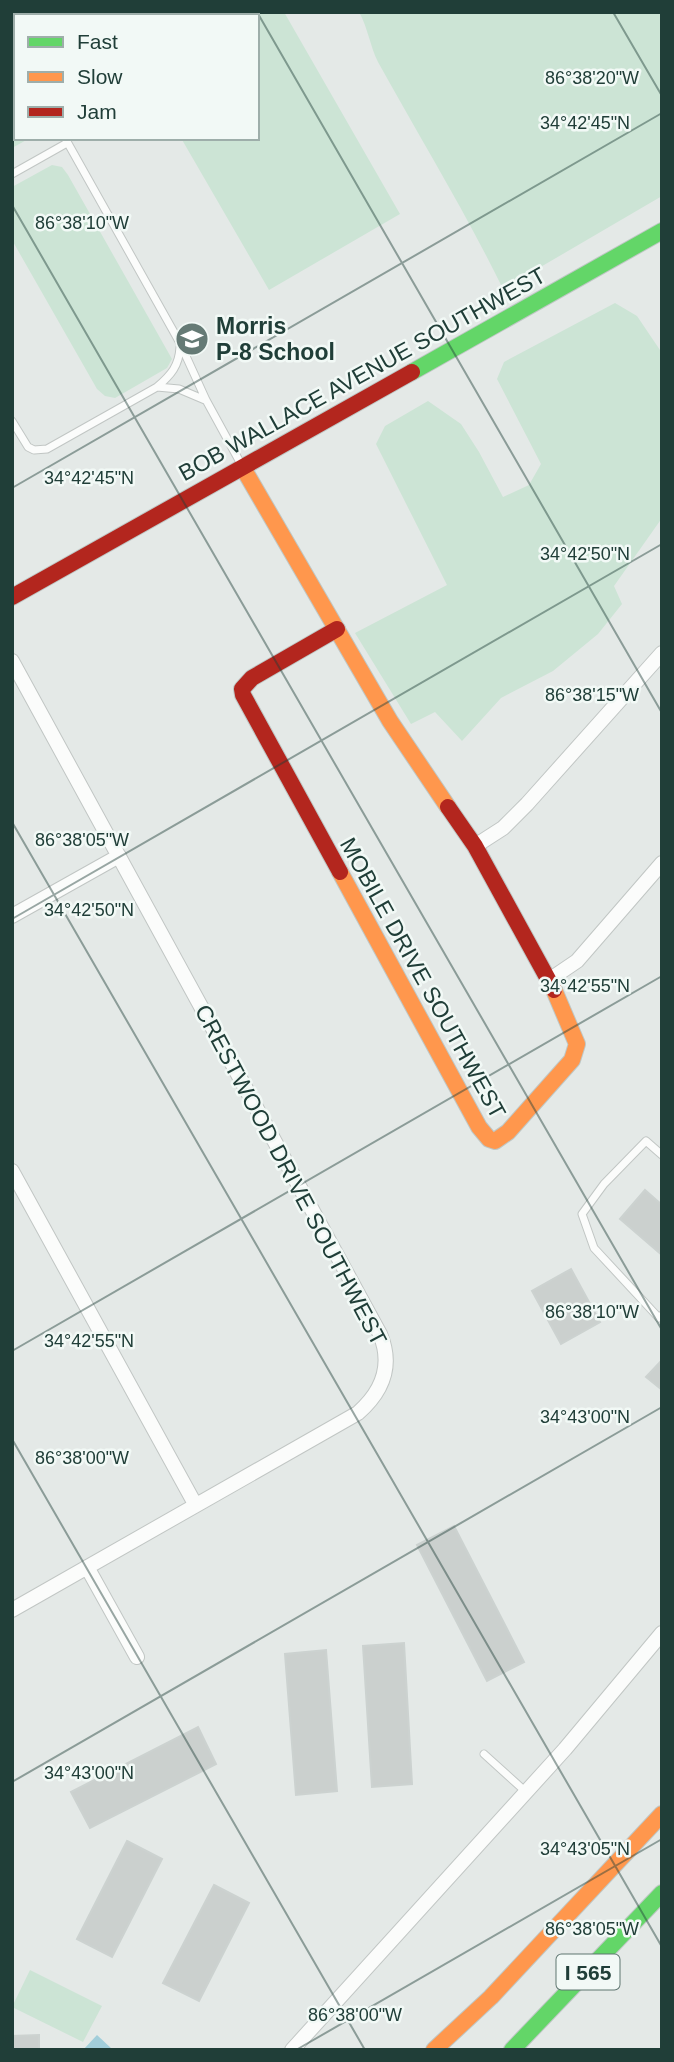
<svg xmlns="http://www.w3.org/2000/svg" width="674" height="2062" font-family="Arial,sans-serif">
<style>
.green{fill:#cce4d5}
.water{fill:#a2ceda}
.building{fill:#cbd0ce;stroke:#ccd2d0;stroke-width:2}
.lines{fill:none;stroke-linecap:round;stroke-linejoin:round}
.lane-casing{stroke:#c1c6c4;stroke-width:9}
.street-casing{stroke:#c1c6c4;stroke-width:16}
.fast-casing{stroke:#bfc7c5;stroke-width:18}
.slow-casing{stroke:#bfc7c5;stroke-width:18}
.jam-casing{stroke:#bfc7c5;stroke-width:18}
.lane{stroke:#fbfcfb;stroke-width:7}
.street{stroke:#fbfcfb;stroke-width:14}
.fast{stroke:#63d668;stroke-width:16}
.slow{stroke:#ff974d;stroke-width:16}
.jam{stroke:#b3261e;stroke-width:16}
.ticks{fill:none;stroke:#203e38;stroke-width:2;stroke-opacity:0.45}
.labels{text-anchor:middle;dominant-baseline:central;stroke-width:5;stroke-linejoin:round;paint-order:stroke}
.shield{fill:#f2f9f6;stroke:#5f7671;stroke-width:2}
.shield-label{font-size:21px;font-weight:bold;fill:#203e38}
.poi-label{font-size:23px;font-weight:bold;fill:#203e38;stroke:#f2f9f6;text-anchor:start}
.street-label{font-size:23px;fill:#203e38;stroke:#f2f9f6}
.ticks-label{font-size:18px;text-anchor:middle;fill:#203e38;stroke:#f2f9f6;stroke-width:5;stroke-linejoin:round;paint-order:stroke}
</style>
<rect width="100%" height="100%" fill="#e4e9e7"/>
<path class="green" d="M223,12H284L400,214L269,290L181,138H257V16H217Z
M359,12H662V196L503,289C465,211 420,138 378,62C370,46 368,28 359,12Z
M12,81L16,86V138H30L12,148Z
M52,165L62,167L68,175L172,359L167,368L115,398L105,396L97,389L12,240V187Z
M615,303L637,316L662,353V518L614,586L622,604L598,634L553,671L501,698L462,741L435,712L411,724L355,633L447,585L376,444L385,426L428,401L461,424L479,452L503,497L529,485L541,464L497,379L504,362Z
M30,1970L102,2006L83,2042L12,2007Z"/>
<path class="water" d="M97,2035L112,2049V2050H83Z"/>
<path class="building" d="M645,1190L662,1205V1255L620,1219Z
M571,1269L600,1322L561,1344L532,1291Z
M662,1360V1390L646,1377Z
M454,1526L524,1662L487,1681L417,1545Z
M404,1643L412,1784L372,1787L363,1646Z
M326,1650L337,1791L296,1795L285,1654Z
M198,1727L216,1764L90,1828L71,1792Z
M127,1841L162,1859L112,1957L77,1939Z
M214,1885L249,1903L199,2001L163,1983Z
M39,2035V2050H12V2036Z"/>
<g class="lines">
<defs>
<path id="lane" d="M12,55L16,57
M65,138L180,343L206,400L241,464
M12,174L67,143
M157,387C171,375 179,366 180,347
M12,421L28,447L34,450L47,449L157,387L179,389L205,400
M662,1155L646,1141L604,1184L582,1214L594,1248L659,1318L662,1315
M484,1754L526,1792"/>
<path id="street" d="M12,661L380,1334C393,1365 383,1391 358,1413L12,1610
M475,846L503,828L527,804L662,653
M12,916L119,856
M549,980L577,961L662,863
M12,1171L195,1504
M87,1567L137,1657
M292,2050L565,1749L662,1633"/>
<path id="fast" d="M412,372L662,231
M512,2050L662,1893"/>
<path id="slow" d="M243,468L390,721L448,807
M340,872L479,1127L489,1139L495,1141L508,1132L572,1060L577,1044L554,990
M434,2050L491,1997L662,1814"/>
<path id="jam" d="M12,597L412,372
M337,629L252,678L242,689L243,695L340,872
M448,807L475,846L554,990"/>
</defs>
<use href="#lane" class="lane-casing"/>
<use href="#street" class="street-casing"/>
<use href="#fast" class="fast-casing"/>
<use href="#slow" class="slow-casing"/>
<use href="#jam" class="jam-casing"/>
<use href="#lane" class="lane"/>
<use href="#street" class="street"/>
<use href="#fast" class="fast"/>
<use href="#slow" class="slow"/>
<use href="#jam" class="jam"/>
</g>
<path class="ticks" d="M257,12L662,713M613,12L662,96M83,16L89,12M12,57L16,55M12,205L662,1330M12,488L662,113M12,822L662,1947M12,919L662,544M12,1351L662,976M12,1439L365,2050M12,1782L662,1407M296,2050L662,1839"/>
<defs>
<symbol id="school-disc" viewBox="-11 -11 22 22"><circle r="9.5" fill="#657a75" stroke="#f2f9f6"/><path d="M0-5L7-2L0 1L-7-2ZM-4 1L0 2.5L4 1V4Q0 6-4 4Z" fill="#fff"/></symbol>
</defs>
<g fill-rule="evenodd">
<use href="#school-disc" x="173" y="320" width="38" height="38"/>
</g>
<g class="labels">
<rect class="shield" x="556.5" y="1954.5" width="63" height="35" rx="5"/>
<g class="shield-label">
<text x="588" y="1972">I 565</text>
</g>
<g class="poi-label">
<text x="216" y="326">Morris<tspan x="216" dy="26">P-8 School</tspan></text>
</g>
<g class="street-label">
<text transform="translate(362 374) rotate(-29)">BOB WALLACE AVENUE SOUTHWEST</text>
<text transform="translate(423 978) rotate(61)">MOBILE DRIVE SOUTHWEST</text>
<text transform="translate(291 1175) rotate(62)">CRESTWOOD DRIVE SOUTHWEST</text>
</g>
</g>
<g class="ticks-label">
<text x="592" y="84">86°38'20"W</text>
<text x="585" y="129">34°42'45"N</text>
<text x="82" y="229">86°38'10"W</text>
<text x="89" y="484">34°42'45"N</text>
<text x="585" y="560">34°42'50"N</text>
<text x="592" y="701">86°38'15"W</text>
<text x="82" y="846">86°38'05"W</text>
<text x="89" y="916">34°42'50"N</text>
<text x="585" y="992">34°42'55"N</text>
<text x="592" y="1318">86°38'10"W</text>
<text x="89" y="1347">34°42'55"N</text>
<text x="585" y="1423">34°43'00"N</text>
<text x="82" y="1464">86°38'00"W</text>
<text x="89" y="1779">34°43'00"N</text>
<text x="585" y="1855">34°43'05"N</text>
<text x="592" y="1935">86°38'05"W</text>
<text x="355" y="2021">86°38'00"W</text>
</g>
<rect width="674" height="2062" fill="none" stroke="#203e38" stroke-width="28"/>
<rect x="14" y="14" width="245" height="126" fill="#f2f9f6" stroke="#9eaeaa" stroke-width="2"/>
<rect x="28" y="37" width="35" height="10" fill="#63d668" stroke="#9eaeaa" stroke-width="2"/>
<text x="77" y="49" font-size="21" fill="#203e38">Fast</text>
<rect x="28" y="72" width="35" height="10" fill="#ff974d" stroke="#9eaeaa" stroke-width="2"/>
<text x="77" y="84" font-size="21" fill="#203e38">Slow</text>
<rect x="28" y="107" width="35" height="10" fill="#b3261e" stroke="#9eaeaa" stroke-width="2"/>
<text x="77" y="119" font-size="21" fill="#203e38">Jam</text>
</svg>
